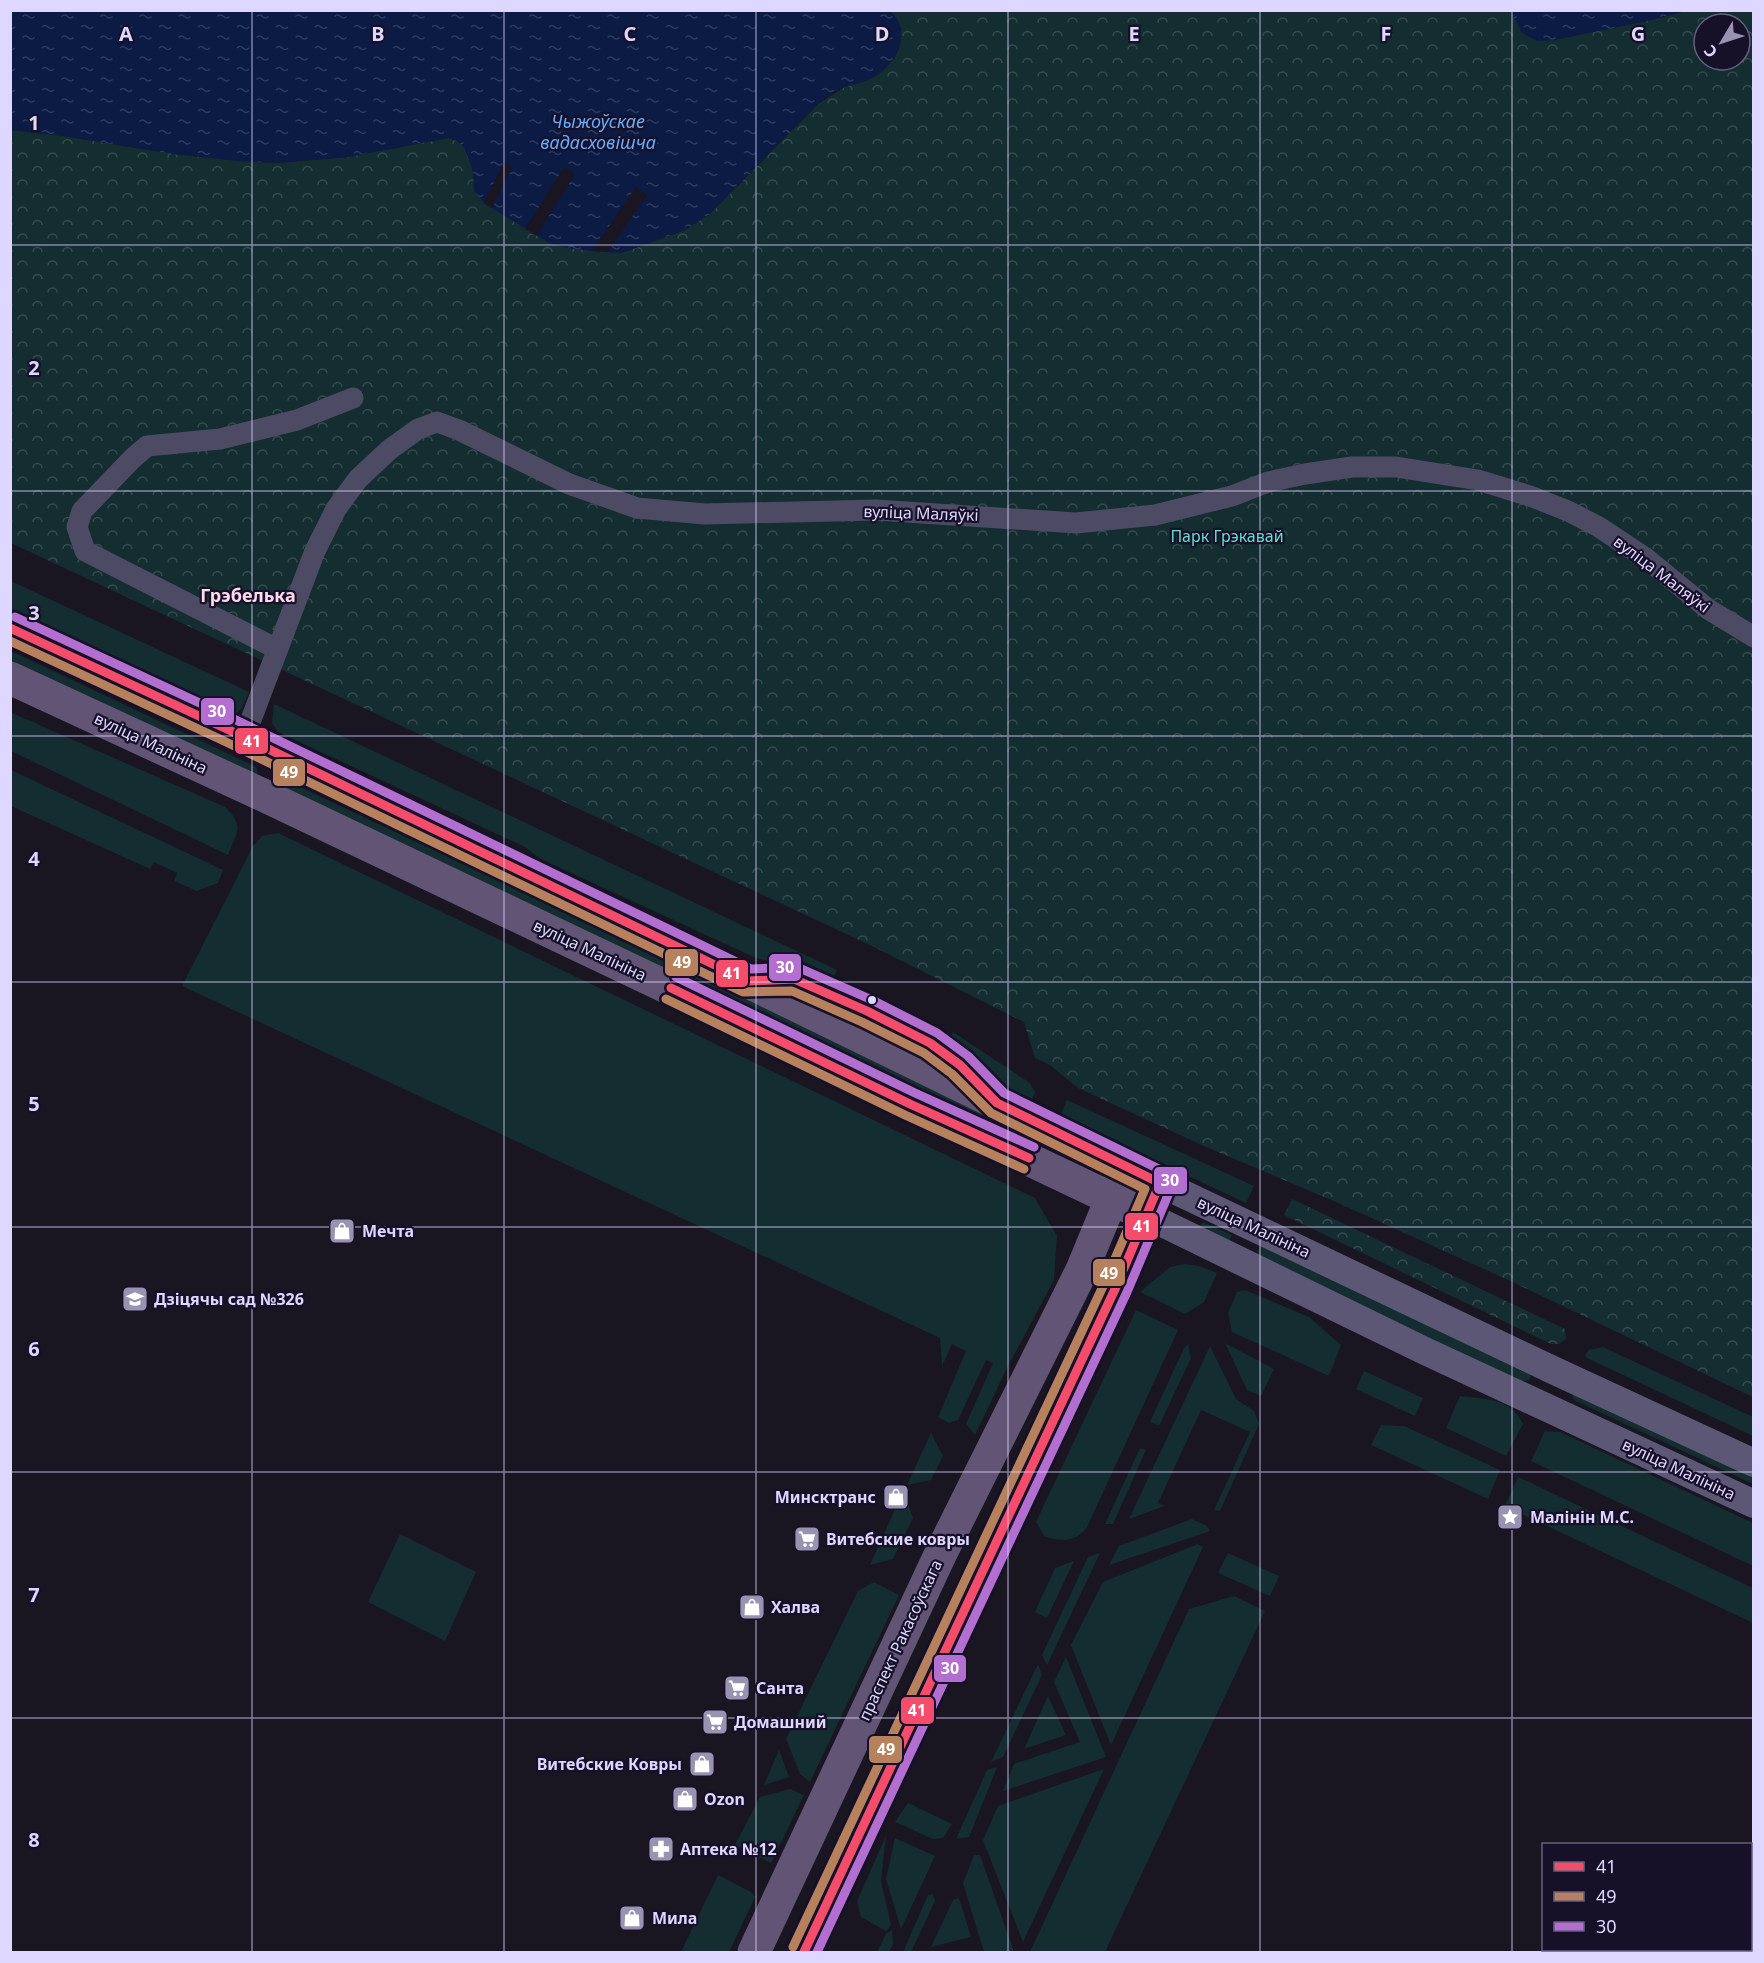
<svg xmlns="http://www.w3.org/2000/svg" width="1764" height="1963" font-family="'Noto Sans',sans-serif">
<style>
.grass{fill:#132d30}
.forest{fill:url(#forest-crowns);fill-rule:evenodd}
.water{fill:url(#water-ripples)}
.pier{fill:#191622}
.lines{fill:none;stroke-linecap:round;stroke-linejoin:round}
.street{stroke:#4d4a63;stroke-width:21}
.secondary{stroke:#5b5775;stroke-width:28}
.primary{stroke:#625474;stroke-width:33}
.bus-1-casing{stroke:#161028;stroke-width:14}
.bus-2-casing{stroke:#161028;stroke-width:14}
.bus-3-casing{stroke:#161028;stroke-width:14}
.bus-1{stroke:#f44d6c;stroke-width:9}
.bus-2{stroke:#b6815c;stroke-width:9}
.bus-3{stroke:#b36fd0;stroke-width:9}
.grid{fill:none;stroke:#ded7ff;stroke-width:1.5;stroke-opacity:0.55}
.bus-dot{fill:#ded7ff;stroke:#161028;stroke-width:2}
.labels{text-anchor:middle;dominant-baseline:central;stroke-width:4.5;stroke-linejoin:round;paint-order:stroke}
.street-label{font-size:16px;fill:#ded7ff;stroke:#161028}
.park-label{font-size:16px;fill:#60e1cb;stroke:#161028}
.poi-label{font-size:16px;font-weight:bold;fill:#ded7ff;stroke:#161028;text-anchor:start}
.water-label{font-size:18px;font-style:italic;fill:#65acff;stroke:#161028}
.neighbourhood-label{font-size:18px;font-weight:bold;fill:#ffd9ee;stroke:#161028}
.grid-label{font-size:20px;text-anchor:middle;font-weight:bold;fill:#ded7ff;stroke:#161028;stroke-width:4.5;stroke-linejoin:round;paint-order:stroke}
.line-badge{stroke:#161028;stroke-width:2}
.badge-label{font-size:16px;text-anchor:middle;font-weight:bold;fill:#fff}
</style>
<defs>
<pattern id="forest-crowns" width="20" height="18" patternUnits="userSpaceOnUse" patternTransform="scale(1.5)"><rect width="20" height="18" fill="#132d30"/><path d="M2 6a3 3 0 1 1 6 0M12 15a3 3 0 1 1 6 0" fill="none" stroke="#354b4f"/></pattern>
<pattern id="water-ripples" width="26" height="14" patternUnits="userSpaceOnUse" patternTransform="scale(1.5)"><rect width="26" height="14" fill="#0b1b44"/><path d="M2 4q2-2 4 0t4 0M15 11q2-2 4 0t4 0" fill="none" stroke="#2e3b60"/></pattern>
</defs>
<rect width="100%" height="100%" fill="#191622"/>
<path class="grass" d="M11,581L249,692L241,709L236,714L231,712L11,609Z
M11,651L256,767L258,773L255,776L11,663Z
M274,704L837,970L832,980L789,966L756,958L541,859L525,847L278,732L272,723Z
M10,712L225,807C245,826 237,832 228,855L11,751Z
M11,770L223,870L218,883L197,891L174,881L177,873L154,862L150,869L11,806Z
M289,782L1017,1124L1012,1134L282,789L285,784Z
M278,833L1035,1198L1057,1236L1054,1280L1006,1370L975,1435L966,1424L993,1363L986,1360L958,1420L949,1423L938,1417L966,1351L952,1344L942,1366L940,1338L182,986L253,846L262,836Z
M953,1032L1030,1083L1035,1092L1031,1101L981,1073L947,1044Z
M1067,1100L1254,1186L1246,1203L1060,1116Z
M1203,1222L1232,1235L1227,1245L1200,1230V1225Z
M1260,1246L1529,1370L1531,1377L1529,1380L1522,1381L1255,1258Z
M1184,1264L1199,1266L1217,1273L1204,1302L1185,1314L1140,1292L1170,1267Z
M1245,1290L1309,1317L1341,1345L1329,1376L1232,1332L1228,1313L1237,1292Z
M1136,1310L1178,1330L1087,1527C1076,1543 1062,1541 1045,1537L1036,1522Z
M1225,1343L1274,1369L1261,1396L1247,1390Z
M1188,1344L1191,1358L1159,1426L1150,1422L1184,1348Z
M1210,1346L1236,1399L1254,1411L1259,1424L1220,1511L1214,1510L1250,1432L1201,1410L1158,1503L1165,1506L1129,1519Z
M1603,1347L1753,1417V1436L1587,1358L1585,1355L1589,1350Z
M1364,1371L1423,1398L1415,1416L1356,1389Z
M1574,1391L1753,1473V1484L1574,1400L1572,1396Z
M1460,1396C1484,1399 1512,1398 1523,1424L1506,1456L1446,1428Z
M1381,1425L1404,1426L1500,1470L1488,1499L1371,1445Z
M1545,1431L1560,1432L1753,1523V1566L1531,1461Z
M931,1433L943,1456L931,1480L907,1485Z
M1140,1448L1146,1450L1113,1524H1105Z
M1518,1477L1753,1588V1623L1505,1506Z
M901,1496L906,1499L913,1518L893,1559L870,1565Z
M1192,1519L1207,1526L1210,1531L1109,1565L1119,1546Z
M400,1534L476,1572L445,1641L368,1602Z
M1198,1544L1203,1547L1111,1745L1071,1645L1103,1582Z
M1100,1553L1047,1665L1042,1655L1088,1557Z
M1228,1553L1279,1576L1270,1596L1218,1573Z
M1074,1561L1047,1618L1035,1612L1055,1568Z
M874,1582L899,1595L810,1782L800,1774L786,1739L858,1591Z
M1234,1596L1265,1611L1105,1952H1030L1189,1609Z
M1066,1657L1106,1757L1003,1791L1014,1764L1080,1742L1054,1682Z
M1038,1664L1042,1675L1003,1757L991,1762Z
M1048,1696L1066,1735L1024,1749Z
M779,1750L789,1777L764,1785Z
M997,1767L969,1837L956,1839L987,1770Z
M1104,1769L1023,1942L983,1840L998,1806Z
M790,1789L804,1795L771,1863L735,1845L760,1797Z
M908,1803L952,1824L943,1838L933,1839L895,1822Z
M886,1836L881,1881L891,1925L886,1931L861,1917L857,1901Z
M895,1838L935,1856L901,1929L886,1879Z
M974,1855H980L1014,1952H984L963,1883Z
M718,1875L751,1892L755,1897L729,1952H681Z
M933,1894L935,1901L911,1952H903L928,1895Z
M959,1898L971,1937L931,1947L953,1900Z
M892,1930L893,1944L889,1952H877L886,1934Z"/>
<path class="forest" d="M1511,10L1522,33H1583L1647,21L1686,11H1753V1397L1504,1278L1336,1202L1204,1146L1078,1088L1050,1065L1035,1058L1024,1022L874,947L11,543V130L63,136L173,154L239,161L276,163L348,157L449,138L460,143L465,149L471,162L474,180L484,203L551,244L592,251L625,252L685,230L710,214L818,104L845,87L866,81L893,60L899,49L901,28L897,19L889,11ZM1704,24H1740V60H1704Z
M1292,1199L1565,1329L1566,1339L1559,1344H1551L1284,1215Z"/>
<path class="water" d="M889,10C913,30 898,62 876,76C866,82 856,83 845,87C835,90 826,97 818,104L710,214L685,230L621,253L573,249L551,244L484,203L474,191L473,171L465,149L460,143L449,138L348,157L276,163L239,161L173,154L63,136L11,130L10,11Z
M1511,11V10L1686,11L1647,21L1555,40L1537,41L1522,33Z"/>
<path class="pier" d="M504,162L512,166L492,208L484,203Z
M564,167L575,174L536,236L525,229Z
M636,187L647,195L608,252L592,251Z"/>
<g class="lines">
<path class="street" d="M277,649L85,551L77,527L82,511L132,459L147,446L220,439L297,420L353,398
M244,738L315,551L336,509L358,479L389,450L418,429L437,422L459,430L569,484L637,508L705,514L876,510L1076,523L1155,515L1232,496L1268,482L1305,474L1352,467H1396L1478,480L1530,496L1568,511L1599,527L1647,559L1708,609L1754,637"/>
<path class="secondary" d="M1160,1183L1555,1371L1754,1463
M1146,1215L1425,1351L1754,1504"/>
<path class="primary" d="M10,628C395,809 778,996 1160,1183L1116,1287L804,1952
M10,678L263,795L1146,1215
M754,1952L940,1555L1082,1270L1120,1178"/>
<defs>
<path id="bus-1" d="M10,628L229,730L748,981L794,979L867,1011L930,1043L960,1065L997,1103L1160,1183L1116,1287L804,1952
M671,988L910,1104L1029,1158"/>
<path id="bus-2" d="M10,641L224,741L743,992L792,991L862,1022L924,1053L952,1074L991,1113L1145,1189L1105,1282L793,1947
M666,999L905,1115L1024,1169"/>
<path id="bus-3" d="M15,617L234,719L751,969L797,967L872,1000L937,1033L968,1056L1004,1093L1165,1172L1170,1177L1171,1188L1127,1292L817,1952
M676,977L915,1093L1034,1147"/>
</defs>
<use href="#bus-1" class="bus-1-casing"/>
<use href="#bus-2" class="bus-2-casing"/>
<use href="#bus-3" class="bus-3-casing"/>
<use href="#bus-1" class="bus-1"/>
<use href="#bus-2" class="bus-2"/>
<use href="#bus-3" class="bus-3"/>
</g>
<path class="grid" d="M252,10V1952M504,10V1952M756,10V1952M1008,10V1952M1260,10V1952M1512,10V1952M10,245H1754M10,491H1754M10,736H1754M10,982H1754M10,1227H1754M10,1472H1754M10,1718H1754"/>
<defs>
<symbol id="shop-square" viewBox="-11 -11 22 22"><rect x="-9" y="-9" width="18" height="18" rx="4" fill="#9993b2" stroke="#161028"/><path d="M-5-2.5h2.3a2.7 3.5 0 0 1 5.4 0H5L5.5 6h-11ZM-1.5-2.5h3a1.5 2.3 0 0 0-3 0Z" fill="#fff"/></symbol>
<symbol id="school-square" viewBox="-11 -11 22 22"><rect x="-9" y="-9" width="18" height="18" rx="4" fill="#9993b2" stroke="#161028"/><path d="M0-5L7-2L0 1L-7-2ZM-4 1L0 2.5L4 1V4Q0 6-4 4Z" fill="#fff"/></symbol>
<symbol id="sight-square" viewBox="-11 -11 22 22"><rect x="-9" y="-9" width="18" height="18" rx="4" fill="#9993b2" stroke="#161028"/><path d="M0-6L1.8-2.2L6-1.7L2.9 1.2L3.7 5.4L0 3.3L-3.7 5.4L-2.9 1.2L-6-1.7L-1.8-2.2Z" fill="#fff"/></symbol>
<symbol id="supermarket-square" viewBox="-11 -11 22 22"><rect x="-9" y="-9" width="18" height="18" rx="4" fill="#9993b2" stroke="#161028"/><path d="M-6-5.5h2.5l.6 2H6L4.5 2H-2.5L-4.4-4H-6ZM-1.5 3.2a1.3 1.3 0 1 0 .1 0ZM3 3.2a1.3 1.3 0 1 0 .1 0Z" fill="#fff"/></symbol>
<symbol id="pharmacy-square" viewBox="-11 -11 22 22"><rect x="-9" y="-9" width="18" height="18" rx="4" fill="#9993b2" stroke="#161028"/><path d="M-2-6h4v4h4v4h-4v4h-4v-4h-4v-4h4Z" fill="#fff"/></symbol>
</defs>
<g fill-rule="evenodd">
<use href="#shop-square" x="327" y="1216" width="30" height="30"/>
<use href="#school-square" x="120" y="1284" width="30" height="30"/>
<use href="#shop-square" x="881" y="1482" width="30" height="30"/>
<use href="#sight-square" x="1495" y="1502" width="30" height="30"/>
<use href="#supermarket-square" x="792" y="1524" width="30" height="30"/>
<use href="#shop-square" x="737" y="1592" width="30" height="30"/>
<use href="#supermarket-square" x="722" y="1673" width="30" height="30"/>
<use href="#supermarket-square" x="700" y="1707" width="30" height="30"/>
<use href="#shop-square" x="687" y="1749" width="30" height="30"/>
<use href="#shop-square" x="670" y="1784" width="30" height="30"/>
<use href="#pharmacy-square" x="646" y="1834" width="30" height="30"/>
<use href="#shop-square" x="617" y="1903" width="30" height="30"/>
</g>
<circle class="bus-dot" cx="872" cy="1000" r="5"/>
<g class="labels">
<g class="street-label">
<text transform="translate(921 513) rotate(2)">вуліца Маляўкі</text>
<text transform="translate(1662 574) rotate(37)">вуліца Маляўкі</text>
<text transform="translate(151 743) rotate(25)">вуліца Малініна</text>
<text transform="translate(590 950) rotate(25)">вуліца Малініна</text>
<text transform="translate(1254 1227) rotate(25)">вуліца Малініна</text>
<text transform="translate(1679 1469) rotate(25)">вуліца Малініна</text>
<text transform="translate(900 1640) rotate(-65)">праспект Ракасоўскага</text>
</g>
<g class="park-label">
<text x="1227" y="536">Парк Грэкавай</text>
</g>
<g class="poi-label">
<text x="362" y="1231">Мечта</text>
<text x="154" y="1299">Дзіцячы сад №326</text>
<text x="876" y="1497" text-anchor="end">Минсктранс</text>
<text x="1530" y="1517">Малінін М.С.</text>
<text x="826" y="1539">Витебские ковры</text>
<text x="771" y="1607">Халва</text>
<text x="756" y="1688">Санта</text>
<text x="734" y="1722">Домашний</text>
<text x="682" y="1764" text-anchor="end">Витебские Ковры</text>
<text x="704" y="1799">Ozon</text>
<text x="680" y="1849">Аптека №12</text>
<text x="652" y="1918">Мила</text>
</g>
<g class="water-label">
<text x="598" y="121">Чыжоўскае<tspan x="598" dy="21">вадасховішча</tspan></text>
</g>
<g class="neighbourhood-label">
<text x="248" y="595">Грэбелька</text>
</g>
</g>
<g class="grid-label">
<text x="126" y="41">A</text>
<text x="378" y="41">B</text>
<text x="630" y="41">C</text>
<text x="882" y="41">D</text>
<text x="1134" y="41">E</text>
<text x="1386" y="41">F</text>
<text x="1638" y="41">G</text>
<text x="34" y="130">1</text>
<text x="34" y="375">2</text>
<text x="34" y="620">3</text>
<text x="34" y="866">4</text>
<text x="34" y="1111">5</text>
<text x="34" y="1356">6</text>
<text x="34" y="1602">7</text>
<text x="34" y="1847">8</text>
</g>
<g class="line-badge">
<rect x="200" y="697" width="35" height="29" rx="6" fill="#b36fd0"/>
<rect x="234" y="727" width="35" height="28" rx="6" fill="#f44d6c"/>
<rect x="272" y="758" width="34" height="29" rx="6" fill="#b6815c"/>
<rect x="664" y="948" width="35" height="29" rx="6" fill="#b6815c"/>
<rect x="768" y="953" width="34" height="29" rx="6" fill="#b36fd0"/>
<rect x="715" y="959" width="34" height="29" rx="6" fill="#f44d6c"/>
<rect x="1153" y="1166" width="35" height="29" rx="6" fill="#b36fd0"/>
<rect x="1124" y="1212" width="35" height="29" rx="6" fill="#f44d6c"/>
<rect x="1092" y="1258" width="34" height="29" rx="6" fill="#b6815c"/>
<rect x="933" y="1654" width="34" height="29" rx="6" fill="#b36fd0"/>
<rect x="900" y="1696" width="35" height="29" rx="6" fill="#f44d6c"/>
<rect x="868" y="1735" width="35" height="29" rx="6" fill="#b6815c"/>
</g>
<g class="badge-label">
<text x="217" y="717">30</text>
<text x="252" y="747">41</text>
<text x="289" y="778">49</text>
<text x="682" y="968">49</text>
<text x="785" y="973">30</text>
<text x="732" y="979">41</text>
<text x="1170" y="1186">30</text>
<text x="1142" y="1232">41</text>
<text x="1109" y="1279">49</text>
<text x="950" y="1674">30</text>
<text x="917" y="1716">41</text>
<text x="886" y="1755">49</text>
</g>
<rect width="1764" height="1963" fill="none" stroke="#ded7ff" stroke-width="24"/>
<rect x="1542" y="1843" width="210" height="108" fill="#161028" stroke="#66607e" stroke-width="1.5"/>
<rect x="1554" y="1862" width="30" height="9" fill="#f44d6c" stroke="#66607e" stroke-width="1.5"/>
<text x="1596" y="1873" font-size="18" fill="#ded7ff">41</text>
<rect x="1554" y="1892" width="30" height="9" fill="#b6815c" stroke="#66607e" stroke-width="1.5"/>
<text x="1596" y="1903" font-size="18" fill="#ded7ff">49</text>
<rect x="1554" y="1922" width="30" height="9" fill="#b36fd0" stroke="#66607e" stroke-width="1.5"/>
<text x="1596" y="1933" font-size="18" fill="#ded7ff">30</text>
<g transform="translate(1722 42) rotate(231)"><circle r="28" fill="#161028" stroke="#66607e" stroke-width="1.5"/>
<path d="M0-4.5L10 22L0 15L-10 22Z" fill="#9993b2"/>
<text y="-9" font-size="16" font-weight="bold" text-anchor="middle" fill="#ded7ff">С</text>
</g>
</svg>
